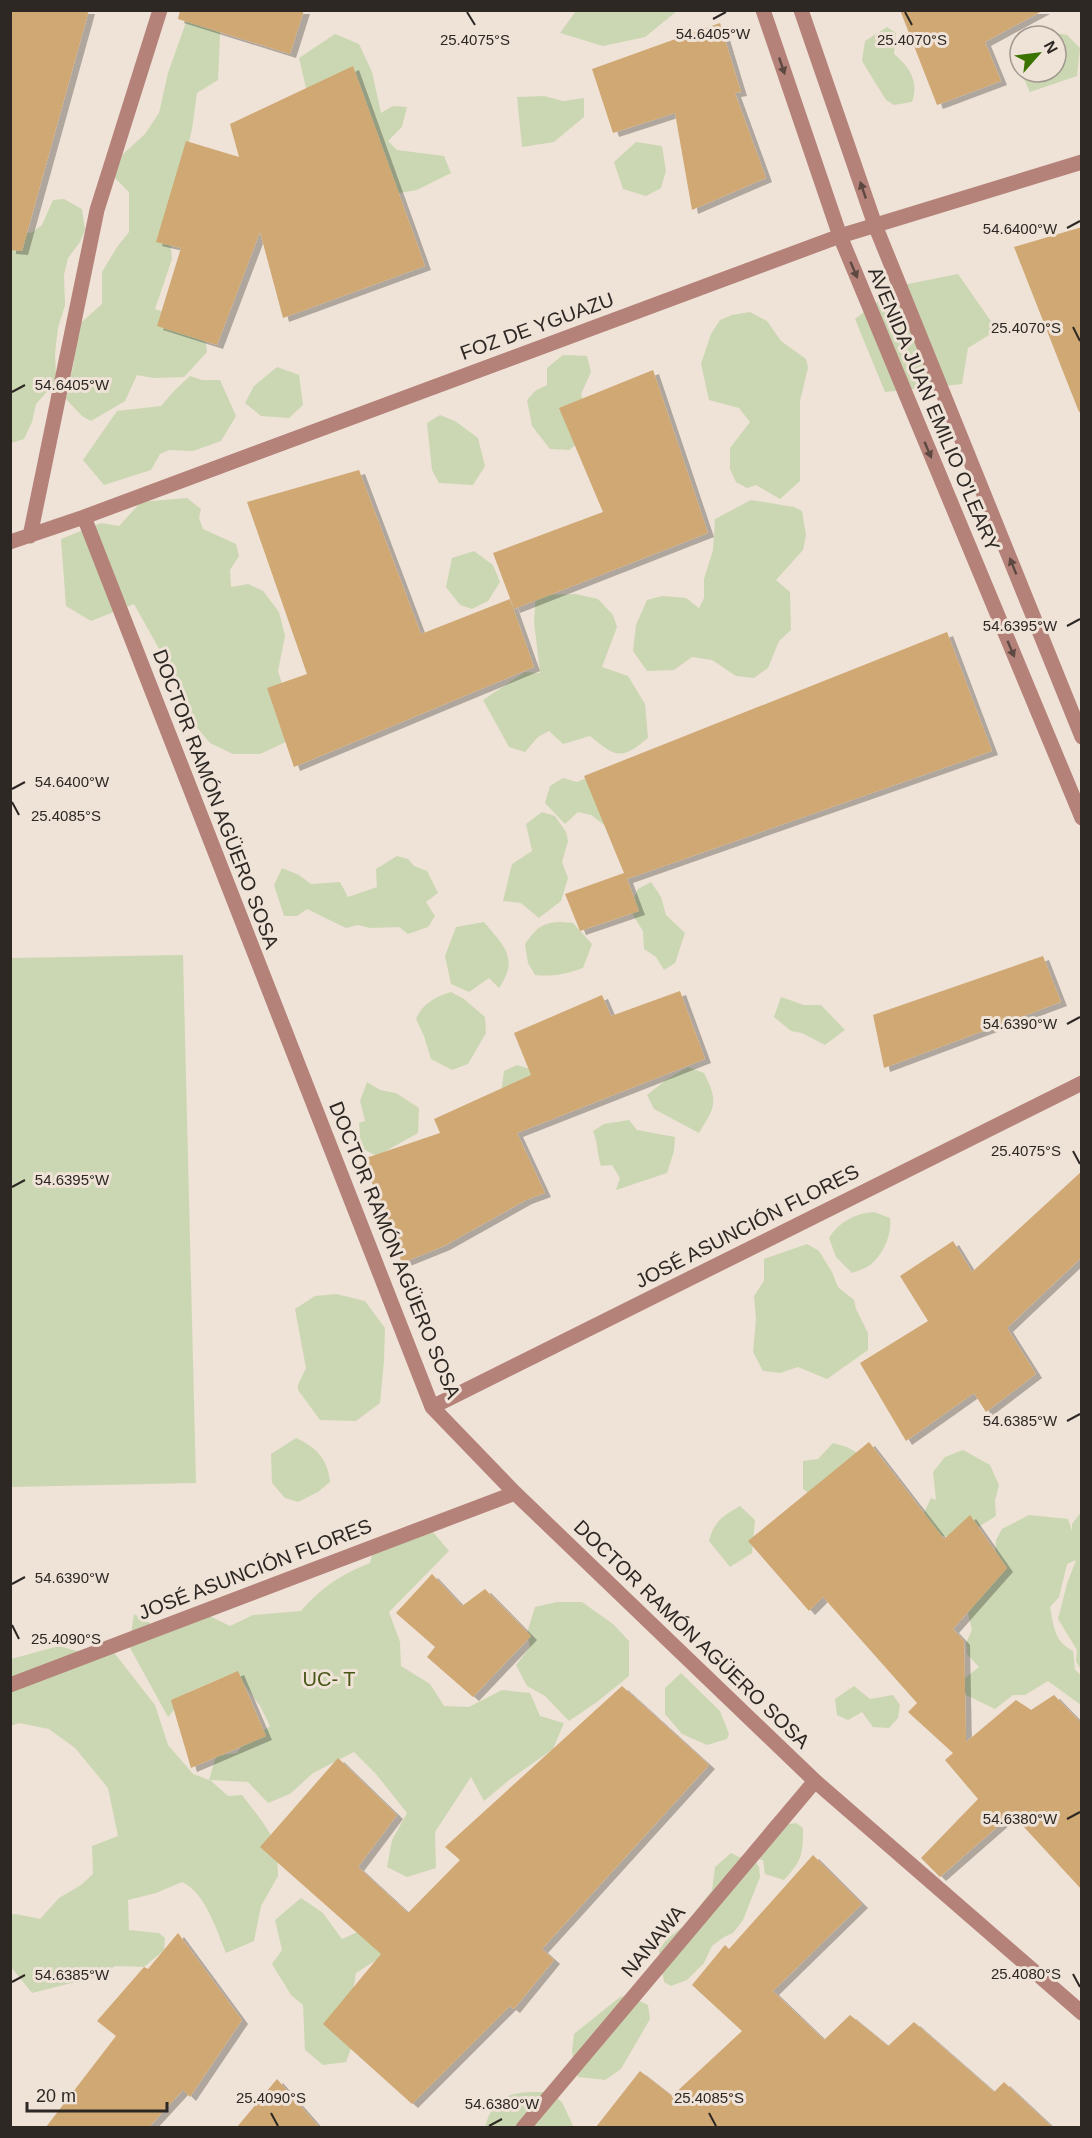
<svg xmlns="http://www.w3.org/2000/svg" width="1092" height="2138" font-family="Arial,sans-serif">
<style>
.green{fill:#cbd7b2}
.building{fill:#d0a873;filter:url(#shadow)}
.lines{fill:none;stroke-linecap:round;stroke-linejoin:round}
.minor{stroke:#b5827a;stroke-width:15}
.oneway{fill:#5d4842}
.ticks{fill:none;stroke:#2d2824;stroke-width:2}
.labels{text-anchor:middle;dominant-baseline:central;stroke-width:6;stroke-linejoin:round;paint-order:stroke}
.street-label{font-size:20px;fill:#2d2824;stroke:#efe2d7}
.park-label{font-size:20px;fill:#485817;stroke:#efe2d7}
.ticks-label{font-size:15px;text-anchor:middle;fill:#2d2824;stroke:#efe2d7;stroke-width:6;stroke-linejoin:round;paint-order:stroke}
</style>
<defs>
<filter id="shadow"><feDropShadow dx="6" dy="4" stdDeviation="0" flood-color="#0004"/></filter>
</defs>
<rect width="100%" height="100%" fill="#efe2d7"/>
<path class="green" d="M190,11H221L218,80L197,93L192,129L169,231L172,259L155,309L203,326L207,352L184,377L153,378L137,375L125,401L91,421L82,416L66,399L74,362L75,328L102,304V272L117,247L129,232V192L114,177L123,154L145,134L159,113L168,73Z
M576,11V10L677,11L645,37L603,46L560,33Z
M887,27L896,33L894,54C910,67 919,82 912,102L894,105L886,100L862,61L865,41Z
M1029,29L1067,35L1080,48L1077,76L1030,92L1021,72H1056V36H1025Z
M335,34L359,44L372,72L381,113L393,106L407,107L402,127L388,141L397,150L444,156L451,173L417,190L387,195L336,93L306,88L299,58Z
M544,96L563,101L584,98V117L554,142L522,147L517,97Z
M636,142L662,146L666,171L661,188L646,196L623,189L614,162Z
M64,199L82,209L85,230L80,242L68,258L64,275L65,305L58,328L55,353L56,374L53,385L36,404L32,422L24,439L11,443V231L31,233L42,225L53,200Z
M958,274L997,330L968,348L962,384L885,392L855,319L898,286Z
M750,312L767,321L781,341L806,359L808,368L800,401V481L780,499L756,485L747,488L736,482L730,469V448L750,422L739,408L709,400L701,364L711,334L720,320L732,315Z
M563,355L587,356L591,372L581,394L594,431L569,450L550,449L532,426L527,400L535,391L547,385V368Z
M277,367L299,375L303,405L289,418L261,416L245,403L254,386Z
M190,376L202,380H220L236,416L221,441L193,451L169,450L160,454L151,470L104,485L83,460L117,411L161,406L174,391Z
M440,415L455,421L478,438L485,466L473,485L439,483L432,470L427,423Z
M187,498L201,509L199,518L203,529L236,544L239,556L230,570L231,587L248,584L263,591L279,612L285,636L278,671L285,693L286,742L260,754H233L210,743L194,724L177,681L134,604L91,621L66,606L61,539L101,523L119,526L141,502Z
M751,500L794,507L802,511L806,535L803,550L776,580L790,592L791,630L779,641L768,668L754,678L736,676L712,660L692,657L674,670L647,671L633,651L636,625L647,600L662,596L686,598L699,608L704,598V579L713,550L715,519Z
M474,551L493,565L500,582L488,601L472,609L460,605L446,587L452,558Z
M576,594L598,599L613,615L617,627L602,667L628,676L645,704L648,738C620,761 616,757 590,736L563,744L549,731L538,737L525,752L509,747L483,700L525,672L540,673L534,622L536,595Z
M599,773L607,827L591,815L578,812L565,824L545,803L550,786L563,778L577,782Z
M542,812L555,816L566,832L568,841L562,862L568,878L561,901L539,918L521,903L503,901L512,864L532,851L526,824Z
M397,856L408,859L414,866L427,871L438,893L426,902L435,916L428,927L408,934L399,927L370,928L358,925L346,928L307,909L297,916H284L274,885L282,868L299,875L311,884L340,882L348,897L377,887L376,869Z
M651,882L661,897L666,915L685,933L675,963L664,970L656,957L644,949L643,931L629,909L638,889Z
M484,922C503,945 520,958 499,988L489,978L469,992L451,984L445,956L456,927Z
M560,922L573,923L592,944L583,968C566,974 553,977 535,975L528,963L525,944C536,929 540,923 560,922Z
M183,955L196,1483L11,1487V958Z
M451,992L464,999L485,1017L486,1033L468,1064L452,1070L431,1059L424,1036L416,1019C422,1004 435,997 451,992Z
M781,997L804,1005H821L845,1030L825,1045L802,1033L791,1031L774,1017Z
M517,1065L534,1070L548,1088L498,1113L504,1071Z
M688,1067L704,1073C719,1103 715,1106 699,1133L654,1109L647,1095L666,1080Z
M367,1082L380,1090L396,1093L419,1108L418,1133L377,1156L361,1148L359,1123L365,1121L360,1101Z
M629,1120L637,1130L675,1137L674,1151L667,1173L616,1190L620,1178L612,1165L601,1166C597,1154 598,1143 593,1131L604,1124Z
M874,1212L890,1218C892,1234 884,1254 870,1265C865,1269 857,1271 852,1273L836,1257L829,1238C839,1222 855,1213 874,1212Z
M807,1244L819,1251L832,1272L838,1287L854,1300L856,1309L868,1333V1350L827,1379L798,1367L780,1373L763,1371L753,1352L756,1319L754,1296L764,1281V1259Z
M336,1294L365,1301L385,1328L384,1361L380,1403L356,1421L320,1420L298,1390V1385L306,1368L295,1309L315,1296Z
M296,1438C316,1447 328,1459 330,1482L318,1492L298,1502L285,1498L272,1483L271,1454Z
M833,1443L847,1447L859,1454L823,1503L803,1489V1461L818,1459Z
M963,1450L990,1465L999,1485L995,1501L996,1516L975,1529L956,1537L932,1535L922,1517L931,1498L936,1500L933,1472L945,1457Z
M740,1506L755,1520L752,1553L730,1567L709,1541C714,1521 723,1516 740,1506Z
M1081,1512V1670L1076,1661L1077,1650L1058,1619L1067,1584L1076,1560L1067,1564L1059,1597L1050,1607C1054,1627 1054,1641 1073,1651L1075,1670L1081,1675V1705L1048,1681L1025,1695H1013L995,1709L960,1692L965,1678L979,1667L967,1654L966,1643L972,1630L968,1614L973,1601L995,1558L996,1540L1002,1529L1029,1515L1068,1519L1072,1531V1524Z
M426,1524L449,1551L389,1612L400,1642L401,1666L430,1684L444,1706L469,1707L502,1690L530,1693L540,1716L564,1723L553,1749L509,1780L484,1801L471,1777L435,1832L436,1868L407,1877L387,1867L392,1840L407,1813L376,1774L354,1752L313,1773L290,1794L268,1803L248,1782L210,1780L228,1796L242,1795L262,1821L277,1845L278,1876L261,1906L254,1941L226,1953C217,1931 205,1892 182,1882L156,1893L128,1900L129,1930L159,1933L165,1938L164,1950L144,1967L115,1966L100,1976L32,1993L11,1967L10,1915L16,1914L40,1919L59,1898L81,1885L93,1874L92,1846L118,1836L108,1788L75,1748L49,1729L19,1723L11,1726V1659L59,1646L84,1653L112,1650L155,1705L168,1745L193,1774L209,1780L216,1756L237,1753L242,1746L270,1726L260,1706L243,1683L224,1677L189,1692L168,1717L129,1646L134,1614L167,1633L199,1611L230,1626L253,1615L301,1611C322,1587 340,1575 370,1563L374,1548Z
M557,1602H582L613,1624L629,1641V1676L597,1702L569,1721L545,1696L527,1686L516,1665L530,1647L527,1633L535,1607Z
M681,1673L720,1711L729,1734L727,1739L707,1745L682,1734L665,1714V1688Z
M854,1686L870,1699L893,1695L900,1705L898,1718L889,1728L873,1727L862,1712L848,1720L837,1715L835,1699Z
M772,1820L789,1824L796,1823L803,1828C803,1855 802,1860 784,1880L765,1874L763,1860L757,1859L767,1826Z
M731,1853L739,1857H753L759,1867L760,1877L743,1920L733,1933L724,1937L712,1946L704,1963L687,1980L671,1986L664,1982L659,1950L666,1940L686,1924L712,1890L715,1867Z
M301,1898L323,1913L342,1939L362,1930L398,1946L356,1973L350,2009L356,2035L346,2062L323,2065L305,2050L303,2005L291,1995L272,1964L282,1950L275,1920Z
M627,1995L648,2005L650,2019L621,2069L605,2080L578,2077L572,2052L574,2034L620,1997Z
M548,2092L562,2102L574,2128H485C494,2091 516,2092 548,2092Z"/>
<path class="building" d="M10,10H89L22,251L10,250Z
M180,10H304L290,54L178,19Z
M900,10H1044L985,42L1001,81L937,105Z
M720,23L741,92L735,93L766,178L692,210L675,113L613,133L592,69Z
M353,66L425,266L283,318L260,232L217,345L157,326L181,248L156,242L186,141L239,157L230,124Z
M1082,227V411L1079,412L1014,247Z
M653,370L708,533L514,609L493,553L603,512L559,408Z
M359,470L421,634L510,599L534,667L294,767L267,688L307,674L247,502Z
M947,632L992,751L627,879L639,911L580,931L565,894L624,873L584,776Z
M1043,956L1061,1002L884,1068L873,1015Z
M680,991L705,1059L517,1133L545,1193L526,1200L444,1246L402,1263L363,1159L440,1133L434,1119L531,1075L514,1033L602,995L611,1016Z
M1082,1171V1257L1007,1328L1036,1374L986,1412L974,1393L906,1441L860,1363L928,1321L900,1276L953,1241L972,1272Z
M869,1442L944,1539L970,1515L1007,1568L953,1629L964,1641L966,1742L1016,1700L1031,1710L1054,1695L1082,1724V1890L1012,1814L940,1877L921,1858L978,1799L945,1760L953,1753L908,1712L917,1703L823,1597L809,1611L748,1541Z
M432,1574L462,1606L485,1589L531,1636L473,1697L427,1657L435,1647L396,1613Z
M238,1671L266,1736L191,1768L171,1700Z
M622,1686L709,1765L542,1949L554,1960L514,2009L510,2006L412,2104L323,2024L381,1954L260,1847L338,1758L397,1815L358,1867L408,1913L460,1860L445,1847Z
M813,1855L862,1904L773,1991L824,2040L850,2015L888,2046L914,2022L994,2092L1004,2082L1052,2127H596L640,2071L672,2096L742,2031L692,1985L725,1945L729,1949Z
M178,1933L242,2020L190,2097L183,2090L149,2127H46L116,2036L97,2021L144,1967L148,1969Z
M277,2079L319,2127H237Z"/>
<g class="lines">
<path class="minor" d="M763,10L840,236L1082,818
M801,10L875,225L1082,737
M84,517L432,1407L515,1493L815,1781L1082,2013
M30,536L97,210L160,10
M10,542L84,517L840,236L1082,162
M432,1407L1082,1083
M10,1685L515,1493
M523,2128L815,1781"/>
</g>
<defs><path id="oneway-solid" d="M-6-.8H1V-3.2L6.5 0L1 3.2V.8H-6Z" transform="scale(1.5)"/></defs>
<g class="oneway">
<use href="#oneway-solid" transform="translate(782 66) rotate(71)"/>
<use href="#oneway-solid" transform="translate(863 190) rotate(-109)"/>
<use href="#oneway-solid" transform="translate(854 270) rotate(67)"/>
<use href="#oneway-solid" transform="translate(928 450) rotate(67)"/>
<use href="#oneway-solid" transform="translate(1013 566) rotate(-112)"/>
<use href="#oneway-solid" transform="translate(1011 649) rotate(67)"/>
</g>
<path class="ticks" d="M467,12L475,25M905,12L912,25M713,19L726,12M1067,228L1080,221M1073,327L1080,341M12,392L25,385M1067,626L1080,619M12,789L25,782M12,802L19,815M1067,1024L1080,1017M1073,1151L1080,1164M12,1187L25,1180M1067,1421L1080,1414M12,1584L25,1577M12,1625L19,1639M1067,1819L1080,1812M1073,1974L1080,1987M12,1982L25,1975M271,2113L278,2126M709,2113L716,2126M489,2126L502,2119"/>
<g class="labels">
<g class="street-label">
<text transform="translate(537 326) rotate(-20)">FOZ DE YGUAZU</text>
<text transform="translate(934 409) rotate(67)">AVENIDA JUAN EMILIO O'LEARY</text>
<text transform="translate(216 799) rotate(69)">DOCTOR RAMÓN AGÜERO SOSA</text>
<text transform="translate(747 1226) rotate(-27)">JOSÉ ASUNCIÓN FLORES</text>
<text transform="translate(395 1250) rotate(68)">DOCTOR RAMÓN AGÜERO SOSA</text>
<text transform="translate(255 1569) rotate(-21)">JOSÉ ASUNCIÓN FLORES</text>
<text transform="translate(692 1634) rotate(44)">DOCTOR RAMÓN AGÜERO SOSA</text>
<text transform="translate(653 1941) rotate(-50)">NANAWA</text>
</g>
<g class="park-label">
<text x="329" y="1679">UC- T</text>
</g>
</g>
<g class="ticks-label">
<text x="713" y="39">54.6405°W</text>
<text x="475" y="45">25.4075°S</text>
<text x="912" y="45">25.4070°S</text>
<text x="1020" y="234">54.6400°W</text>
<text x="1026" y="333">25.4070°S</text>
<text x="72" y="390">54.6405°W</text>
<text x="1020" y="631">54.6395°W</text>
<text x="72" y="787">54.6400°W</text>
<text x="66" y="821">25.4085°S</text>
<text x="1020" y="1029">54.6390°W</text>
<text x="1026" y="1156">25.4075°S</text>
<text x="72" y="1185">54.6395°W</text>
<text x="1020" y="1426">54.6385°W</text>
<text x="72" y="1583">54.6390°W</text>
<text x="66" y="1644">25.4090°S</text>
<text x="1020" y="1824">54.6380°W</text>
<text x="1026" y="1979">25.4080°S</text>
<text x="72" y="1980">54.6385°W</text>
<text x="271" y="2103">25.4090°S</text>
<text x="709" y="2103">25.4085°S</text>
<text x="502" y="2109">54.6380°W</text>
</g>
<rect width="1092" height="2138" fill="none" stroke="#2d2824" stroke-width="24"/>
<g transform="translate(1038 54) rotate(62)"><circle r="28" fill="#efe2d7" stroke="#a1988f" stroke-width="1.5"/>
<path d="M0-4.5L10 22L0 15L-10 22Z" fill="#3b7300"/>
<text y="-9" font-size="16" font-weight="bold" text-anchor="middle" fill="#2d2824">N</text>
</g>
<path d="M27 2102v9h140v-9" fill="none" stroke="#2d2824" stroke-width="3"/>
<text x="36" y="2102" font-size="18" fill="#2d2824" stroke="#efe2d7" stroke-width="4.5" paint-order="stroke">20 m</text>
</svg>
